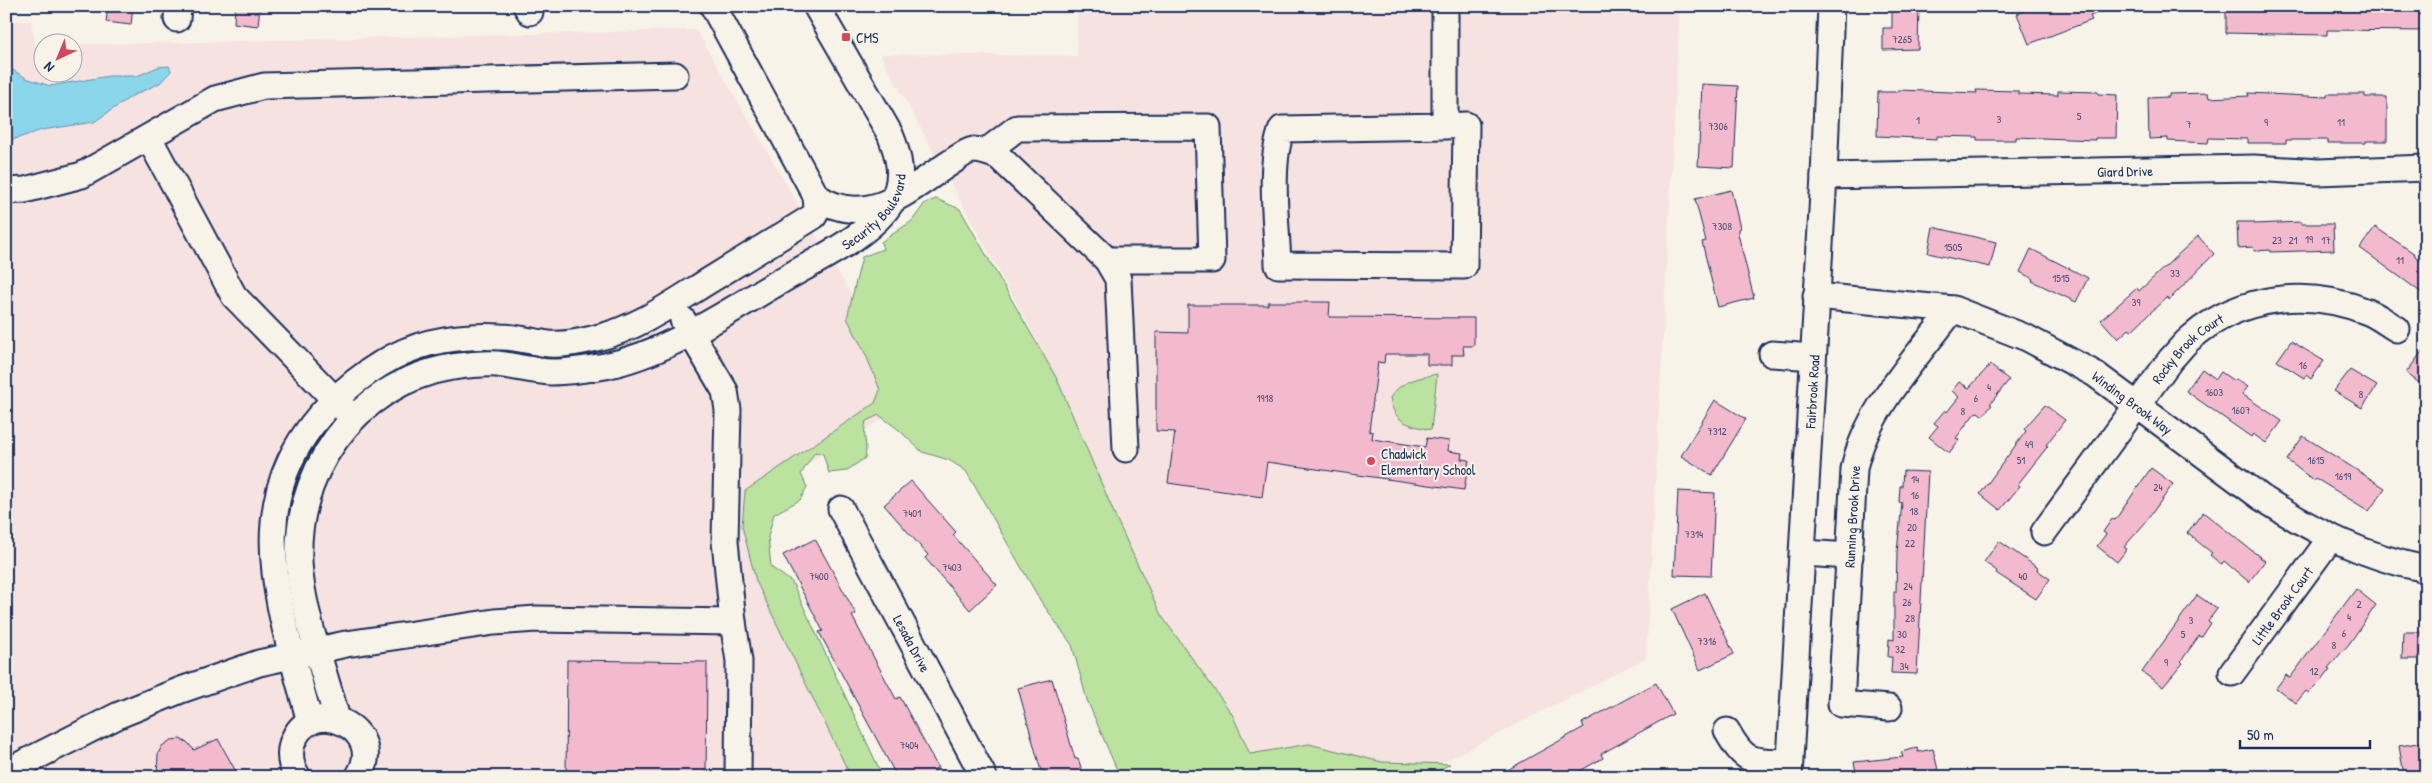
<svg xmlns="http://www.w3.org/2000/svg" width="2432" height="783" font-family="'Patrick Hand',sans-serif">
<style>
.built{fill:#f6e2e0}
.green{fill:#bbe29e;stroke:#6b887e}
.water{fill:#8cd6ec;stroke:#5f93b3}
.building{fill:#f3bacd;stroke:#1b2f5e}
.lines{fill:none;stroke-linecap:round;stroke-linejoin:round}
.minor-casing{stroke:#1b2f5e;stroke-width:29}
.minor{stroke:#f7f3e8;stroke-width:25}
.poi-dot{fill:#d1495b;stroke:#f7f3e8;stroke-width:2}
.labels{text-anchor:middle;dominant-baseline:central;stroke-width:4;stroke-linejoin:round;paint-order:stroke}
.number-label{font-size:11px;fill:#51527a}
.poi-label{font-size:14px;fill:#1b2f5e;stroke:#f7f3e8;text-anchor:start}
.street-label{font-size:14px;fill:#1b2f5e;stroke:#f7f3e8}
</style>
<rect width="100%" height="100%" fill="#f7f3e8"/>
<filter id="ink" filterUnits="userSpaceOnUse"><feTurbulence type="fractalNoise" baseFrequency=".02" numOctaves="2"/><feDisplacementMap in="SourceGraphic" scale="10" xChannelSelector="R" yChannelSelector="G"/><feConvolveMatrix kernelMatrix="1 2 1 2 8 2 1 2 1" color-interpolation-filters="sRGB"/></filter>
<g filter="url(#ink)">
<path class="built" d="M1077,6H1680L1646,658L1414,777H1251L1137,587L1034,335L880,54L1077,56Z
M6,21H31L35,46H42V72H72L73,45L696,30L906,388L904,406L758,493L757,557L873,777H6Z"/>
<path class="green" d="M936,199L960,209L1057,379L1117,520L1161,615L1232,714L1250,754L1309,744L1382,762L1450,764L1427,777H1120L1087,700L1072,645L1040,600L966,471L949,460L922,452L899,430L879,415L866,421C862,437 868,442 865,458L846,471L829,473L823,454L815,452L801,474L807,487L800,500L774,514L768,537L771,567L792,582L883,777H851L756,581L742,526L745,491L875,403L880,390L866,355L847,318L862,257L883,249L881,242L912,221L925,203Z
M1437,374L1431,430C1410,425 1394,424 1390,398C1400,381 1418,378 1437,374Z"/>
<path class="water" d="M6,66L26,78L50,86L109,76H137L158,67L169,66L171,71L160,83L132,96L94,122L42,130L6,142Z"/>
<path class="building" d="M108,6H133L131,25L106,22Z
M235,6H260L258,26L234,23Z
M1892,6H1919L1918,49L1883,50V28H1892Z
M2035,6H2114V7L2090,16L2092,20L2029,44L2017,14Z
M2226,6H2426V31L2327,30V35L2226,33Z
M1702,84L1738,86L1734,168L1698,166Z
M1898,90L1977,93L1976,90L2018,91V94L2058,95V91L2098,92V94L2117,95L2116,138H2095V140L2016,137V140H1977V137L1937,136V139L1877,136L1878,92H1898Z
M2208,93L2209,98L2249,96L2248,93L2327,97V94H2365V97H2387V141H2366V143H2327V140H2286V143H2248V139L2209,138L2208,143L2168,141V138L2149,139L2148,98L2169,97V94Z
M1731,190L1740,228L1738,229V234L1754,298L1718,307L1702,242L1706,241L1695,199Z
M2237,222H2254V224L2301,222V224H2333L2334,250L2270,252V250L2254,251L2253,247L2238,248Z
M1933,227L1996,242L1990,267L1928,253Z
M2375,227L2415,254V256L2426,265V296L2360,248Z
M2198,236L2214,254L2169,300L2167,297L2131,331L2129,329L2118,339L2101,320L2137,288L2139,291Z
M2031,249L2088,278L2076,302L2032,281L2033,279L2020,272Z
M1268,302H1330L1329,317L1474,318V346H1463L1464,355H1452V365H1427V354H1385L1384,363L1378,362L1369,431L1373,432L1372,439L1425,447L1427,438L1449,441L1448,451L1462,453L1461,459L1469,460L1464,490L1267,462L1262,497L1168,483L1175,432L1156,431V332L1188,333V305H1268Z
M2291,341L2324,361L2311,379L2306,375L2304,378L2277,361Z
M2426,346V388L2406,373Z
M1990,365L2009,380L1990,404L1992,405L1983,416L1978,412L1975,413L1956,438L1959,440L1949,453L1929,437L1938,426L1934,423L1945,410L1947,412L1959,397L1952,391L1959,382L1969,388Z
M2202,369L2216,379L2221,372L2234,381L2236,379L2248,387L2242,394L2282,421L2266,443L2253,434L2251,437L2186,391Z
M2350,370L2377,386L2362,408L2334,391Z
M1715,400L1746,419L1712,475L1681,456Z
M2045,405L2065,420L2046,445L2048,446L2018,484L2020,486L2000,510L1980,494L2026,431L2024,429Z
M2303,436L2385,488L2369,511L2315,478L2313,480L2287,460Z
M2151,468L2173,484L2145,523L2124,547L2127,549L2117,562L2097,546L2106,534L2103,532L2112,519L2115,520Z
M1903,471L1928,472L1917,674L1891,673L1892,657H1888L1889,639L1894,640V592H1896L1897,552L1902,503L1899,502L1900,486H1902Z
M911,481L956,532L953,535L997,585L970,610L925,558L928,555L884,505Z
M1678,491L1715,493L1711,576L1674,575Z
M2203,512L2265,561L2249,582L2224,561L2222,565L2210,555L2212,553L2187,533Z
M815,539L856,614L852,616L873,656L896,699L900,697L938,768L934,769L938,777H897L819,632L823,631L783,555Z
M1999,541L2038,568L2037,570L2050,579L2036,599L1996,573L1997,571L1984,562Z
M2356,589L2376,605L2349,644L2328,668L2330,669L2321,681L2309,693L2306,691L2296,703L2276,688L2286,675L2290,678Z
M1705,593L1734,654L1700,670L1672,609Z
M2197,595L2217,609L2208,621L2211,623L2202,637L2199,636L2181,661L2183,663L2163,687L2142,672Z
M2403,632H2426V656H2418V659H2402Z
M567,660L707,662L706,777H566Z
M1052,679L1075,759L1078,758L1084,777H1046L1044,770L1041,771L1018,688Z
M1656,683L1673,714L1601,754L1603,758L1569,777H1495L1584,727L1582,723Z
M180,739L187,742L194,750L218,739L239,777H157L158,754L162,746L171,740Z
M2426,742V769L2404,775L2399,746Z
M1917,748L1918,752L1933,749L1939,774L1927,777H1857L1854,762L1903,757L1901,752Z"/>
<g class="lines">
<defs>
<g id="minor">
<path d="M526,6L530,12"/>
<path d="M1445,6V126L1282,129C1268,164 1277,227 1278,265L1464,266L1466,125L1445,126"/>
<path d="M177,19L178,6"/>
<path d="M149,138L234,296L346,411"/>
<path d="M987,151L1017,128L1208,127L1212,260H1107"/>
<path id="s1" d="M1824,176L2254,168L2318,172L2426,168"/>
<path d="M6,191L25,190L82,175L215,99L264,86L675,75"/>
<path d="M816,196C866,231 908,190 950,163C956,159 966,151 973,150C983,150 990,153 999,157L1107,260L1118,279L1126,449"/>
<path id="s2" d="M1816,296L1953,309L2027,338L2095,374L2262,498C2315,532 2364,557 2426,569"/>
<path d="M683,320L725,391L728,410L725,541L733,622L739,661L738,777"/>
<path d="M1772,354L1813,357"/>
<path id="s3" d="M841,509L984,777"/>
<path id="s4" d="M2044,532L2171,359C2178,352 2184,343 2192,337C2241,295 2309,288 2368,312C2378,316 2388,324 2397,329"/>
<path d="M1803,553L1850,556"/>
<path id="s5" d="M2232,673L2330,539"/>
<path id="s6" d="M1889,708L1841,704L1854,469C1865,412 1918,356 1953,309"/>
<path id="s7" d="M337,719C325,674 305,619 300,574C289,476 355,383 452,367C467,365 481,363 497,364C515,366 533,371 551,372C569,372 588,369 605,366C668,353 725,313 779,282C814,261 871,236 892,201C905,179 899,156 890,134L816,6"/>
<path d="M310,722C278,601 233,490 343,392C371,367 406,346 444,340C462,337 482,336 501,337C517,337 533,342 549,344C564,345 581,342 596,338C635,329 669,306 702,285C739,262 777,239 814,216L817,210L816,196L713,6"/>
<path d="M1727,731C1746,765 1753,761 1789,762"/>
<path d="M6,772L119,715L181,690L259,663L346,644L494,622L536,619L733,622"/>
<path d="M298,777C291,767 289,755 292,744C309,691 390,729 358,777"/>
<path id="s8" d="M1789,777L1824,176L1831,6"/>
</g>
</defs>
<use href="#minor" class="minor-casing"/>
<use href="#minor" class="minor"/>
</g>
</g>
<g class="poi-dot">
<rect x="841" y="32" width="10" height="10" rx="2.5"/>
<circle cx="1371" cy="461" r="5"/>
</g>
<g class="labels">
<g class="number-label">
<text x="1902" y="39">7265</text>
<text x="2079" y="116">5</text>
<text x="1999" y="119">3</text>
<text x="1918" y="120">1</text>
<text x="2266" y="122">9</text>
<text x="2341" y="122">11</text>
<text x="2189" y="124">7</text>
<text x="1718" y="126">7306</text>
<text x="1722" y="226">7308</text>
<text x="2309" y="239">19</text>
<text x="2277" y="240">23</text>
<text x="2293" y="240">21</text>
<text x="2326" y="240">17</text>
<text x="1953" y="247">1505</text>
<text x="2400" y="260">11</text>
<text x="2175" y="273">33</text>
<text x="2061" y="278">1515</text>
<text x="2136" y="302">39</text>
<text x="2303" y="365">16</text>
<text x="1989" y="387">4</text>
<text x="2214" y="392">1603</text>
<text x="2361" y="394">8</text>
<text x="1265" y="398">1918</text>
<text x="1976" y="398">6</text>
<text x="2241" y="410">1607</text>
<text x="1963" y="411">8</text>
<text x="1717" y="431">7312</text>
<text x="2029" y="444">49</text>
<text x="2021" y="460">51</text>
<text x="2316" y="460">1615</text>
<text x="2343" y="476">1619</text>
<text x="1915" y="479">14</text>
<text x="2158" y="487">24</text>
<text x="1915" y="495">16</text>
<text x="1914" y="511">18</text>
<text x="912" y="513">7401</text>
<text x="1912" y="527">20</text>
<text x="1694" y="534">7314</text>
<text x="1910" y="543">22</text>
<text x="952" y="567">7403</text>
<text x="819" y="576">7400</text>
<text x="2023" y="576">40</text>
<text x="1908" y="586">24</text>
<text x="1907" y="602">26</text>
<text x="2359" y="604">2</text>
<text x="2349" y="617">4</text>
<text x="1910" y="618">28</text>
<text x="2191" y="620">3</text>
<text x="2344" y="633">6</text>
<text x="1902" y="634">30</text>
<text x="2183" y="634">5</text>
<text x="1707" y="641">7316</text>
<text x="2334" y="645">8</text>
<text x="1900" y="649">32</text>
<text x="2166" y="662">9</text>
<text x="1904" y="666">34</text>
<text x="2314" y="671">12</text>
<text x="909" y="745">7404</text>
</g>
<g class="poi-label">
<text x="856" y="37">CMS</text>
<text x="1381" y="453">Chadwick<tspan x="1381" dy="16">Elementary School</tspan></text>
</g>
<g class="street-label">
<text stroke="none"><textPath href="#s1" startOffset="301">Giard Drive</textPath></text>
<text stroke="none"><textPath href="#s7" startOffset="902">Security Boulevard</textPath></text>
<text stroke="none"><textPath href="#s4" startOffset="234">Rocky Brook Court</textPath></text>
<text stroke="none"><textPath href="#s8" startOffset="386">Fairbrook Road</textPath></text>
<text stroke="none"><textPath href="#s2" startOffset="341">Winding Brook Way</textPath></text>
<text stroke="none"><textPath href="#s6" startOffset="236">Running Brook Drive</textPath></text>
<text stroke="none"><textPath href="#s5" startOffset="84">Little Brook Court</textPath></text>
<text stroke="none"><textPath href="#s3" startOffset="152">Lesada Drive</textPath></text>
</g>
</g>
<rect width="2432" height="783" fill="none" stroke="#f7f3e8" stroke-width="25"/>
<rect x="12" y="12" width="2407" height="758" fill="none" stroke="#1b2f5e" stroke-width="2" filter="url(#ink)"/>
<g transform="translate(58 58) rotate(224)"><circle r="24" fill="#f7f3e8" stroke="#9fa5b1"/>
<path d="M0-4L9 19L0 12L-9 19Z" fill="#d1495b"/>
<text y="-8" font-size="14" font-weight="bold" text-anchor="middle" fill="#1b2f5e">N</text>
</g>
<path d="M2240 740v8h130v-8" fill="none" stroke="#1b2f5e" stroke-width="2.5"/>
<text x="2247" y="740" font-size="15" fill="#1b2f5e" stroke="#f7f3e8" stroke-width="4" paint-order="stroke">50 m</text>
</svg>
